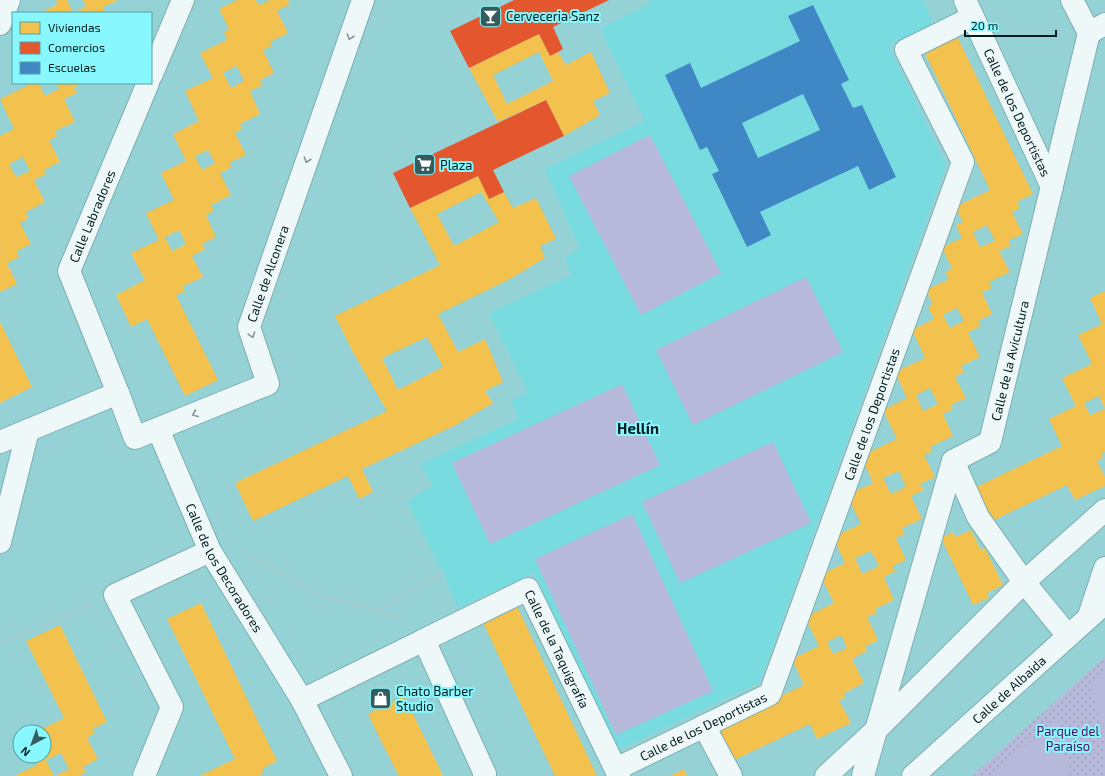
<svg xmlns="http://www.w3.org/2000/svg" width="1105" height="776" font-family="'Exo 2',sans-serif">
<style>
.built{fill:#78dbe0}
.grass{fill:url(#grass-dots)}
.garden{fill:#b7b9da}
.homes{fill:#f2c14e;fill-rule:evenodd}
.shops{fill:#e4572e}
.schools{fill:#3f88c5;fill-rule:evenodd}
.lines{fill:none;stroke-linecap:round;stroke-linejoin:round}
.minor-casing{stroke:#7daeb1;stroke-width:24}
.path{stroke:#b4c6c7;stroke-width:2.5;stroke-dasharray:2 2;stroke-linecap:butt}
.minor{stroke:#eff8f9;stroke-width:22}
.oneway{stroke:#859596}
.labels{text-anchor:middle;dominant-baseline:central;stroke-width:4;stroke-linejoin:round;paint-order:stroke}
.poi-label{font-size:13px;fill:#031c1e;stroke:#88f8fe;text-anchor:start}
.street-label{font-size:13px;fill:#031c1e;stroke:#88f8fe}
.park-label{font-size:13px;fill:#520e60;stroke:#88f8fe}
.quarter-label{font-size:15px;font-weight:bold;fill:#031c1e;stroke:#88f8fe}
</style>
<defs>
<pattern id="grass-dots" width="8" height="8" patternUnits="userSpaceOnUse"><rect width="8" height="8" fill="#b7b9da"/><path d="M2 2h.1M6 6h.1" fill="none" stroke="#9c9ebb" stroke-width="1.8" stroke-linecap="round"/></pattern>
</defs>
<rect width="100%" height="100%" fill="#95d2d6"/>
<path class="built" d="M649,0H923L934,25L889,46L946,165L760,682L617,751L534,573L458,608L443,573L407,501L433,486L420,464L518,419L511,401L528,392L489,313L572,275L564,258L580,249L545,169L645,121L600,28L650,4Z"/>
<path class="grass" d="M1105,657V776H972Z"/>
<path class="garden" d="M650,135L721,273L641,315L569,176Z
M806,277L843,352L693,425L656,350Z
M622,384L660,465L490,544L452,463Z
M773,442L811,523L680,583L642,502Z
M632,514L713,691L616,735L535,559Z
M1105,675V749L1092,686Z
M1057,718L1070,776H992Z"/>
<path class="homes" d="M56,0H67L73,13L86,7L83,0H118L103,7L105,12L102,13H40L58,4Z
M237,0H256L259,5L270,0H288L290,4L277,11L288,33L270,42L272,46L263,50L274,73L260,80L263,85L250,91L260,114L240,124L242,129L235,133L246,155L229,163L232,167L220,173L231,195L211,205L214,211L206,215L216,237L202,244L205,249L192,256L203,277L183,286L185,291L176,295L218,380L185,396L147,319L131,327L116,295L145,280L131,253L159,240L146,213L174,200L161,173L186,161L173,134L199,121L185,91L213,78L200,53L227,40L224,32L229,29L219,9ZM237,66L244,81L231,88L223,73ZM208,150L215,163L202,170L195,156ZM179,230L186,244L172,251L165,237Z
M539,34L550,56L558,52L566,65L591,52L610,93L593,101L600,115L564,136L546,100L498,122L469,68ZM539,52L553,81L507,104L493,75Z
M956,34L1033,194L1017,202L1020,208L1012,212L1023,234L1008,241L1011,246L999,251L1010,272L989,282L992,288L982,292L992,314L978,321L981,326L968,332L980,357L961,366L964,372L955,377L966,398L951,405L953,409L943,414L953,436L930,447L932,452L924,455L935,477L920,484L924,490L911,496L922,519L902,528L905,534L896,538L906,560L893,566L895,571L884,577L894,600L875,609L877,613L867,617L878,640L865,647L867,651L852,659L864,683L844,693L846,697L839,700L851,723L817,739L810,724L732,761L716,727L804,685L792,659L819,646L805,617L834,603L820,575L845,563L833,537L861,524L847,495L873,483L861,456L897,439L883,410L907,398L895,372L925,358L912,330L934,319L928,307L933,304L926,290L949,279L945,272L952,269L942,247L962,238L956,225L963,222L955,207L990,190L923,49ZM987,225L995,241L980,247L973,232ZM957,308L964,321L950,328L943,315ZM930,388L938,404L923,411L916,395ZM899,471L906,487L891,494L883,478ZM871,551L879,566L862,574L855,558ZM841,635L847,648L833,654L827,642Z
M26,83H39L45,96L59,89L56,83H83L74,88L77,93L64,99L75,122L55,131L57,137L49,140L60,162L44,170L46,174L34,180L45,202L26,212L28,219L20,223L31,244L17,251L19,257L7,263L17,284L0,292V252H1L0,249V136L14,129L0,99L27,86ZM23,157L30,171L16,177L9,164Z
M478,176L489,199L504,192L513,208L536,198L556,239L540,246L545,258L508,280L438,314L458,352L485,339L503,382L485,391L493,403L456,425L362,469L373,492L359,499L348,476L253,521L235,483L387,411L354,354L335,316L440,265L410,208ZM481,192L499,222L454,246L437,214ZM427,337L443,367L398,390L382,358Z
M1105,291V452L1101,454L1103,458L1097,461L1105,477V486L1075,500L1067,485L990,522L974,488L1062,446L1049,419L1076,406L1062,378L1092,364L1078,335L1102,324L1090,298ZM1099,396L1105,409L1090,415L1084,403Z
M0,322L32,387L0,403Z
M971,530L981,550L985,548L1003,585L987,593L989,598L973,605L941,538L953,532L955,537Z
M201,603L277,761L262,769L264,773L258,776H199L235,759L167,619Z
M516,604L597,776H555L523,709L482,620Z
M60,625L107,722L92,729L95,733L87,738L98,759L83,767L86,772L79,776H55L69,769L61,753L46,760L54,776H14L37,765L32,756H44V732H36L64,718L26,641Z
M404,696L436,761L443,776H399L382,743L368,714Z
M684,769L687,776H670Z"/>
<path class="shops" d="M514,0H609L553,27L563,49L558,52L550,56L539,34L469,68L450,31Z
M546,100L564,136L493,170L504,192L489,199L478,176L410,208L393,173Z"/>
<path class="schools" d="M813,5L849,80L841,84L853,108L862,105L896,177L869,190L858,166L760,212L771,235L747,247L712,174L719,171L707,147L700,150L665,75L690,63L701,88L800,41L788,16ZM803,94L820,130L758,158L742,123Z"/>
<g class="lines">
<defs>
<g id="minor">
<path id="s1" d="M965,0L1052,187"/>
<path d="M1072,0L1089,33L1105,24"/>
<path d="M0,24L9,0"/>
<path d="M151,76L183,0"/>
<path id="s2" d="M118,393L69,271L148,83"/>
<path id="s3" d="M158,429L210,551L302,700L424,640"/>
<path id="s4" d="M0,442L118,393L135,438L268,384L249,327L363,0"/>
<path d="M0,542L28,430"/>
<path d="M1089,616L1105,568"/>
<path id="s5" d="M1068,636L1024,582L978,517L953,461L990,442L1089,33"/>
<path d="M302,700L341,776"/>
<path d="M704,726L731,776"/>
<path id="s6" d="M616,769L770,694L963,162L906,50L973,17"/>
<path d="M144,776L172,707L115,595L210,551"/>
<path id="s7" d="M484,776L485,774L424,640L528,589L619,776"/>
<path d="M826,776L876,730L1024,582L1105,510"/>
<path d="M863,776L953,461"/>
<path id="s8" d="M913,776L1105,603"/>
</g>
</defs>
<use href="#minor" class="minor-casing"/>
<path class="path" d="M244,552L318,594L404,619
M376,611L443,573
M0,643L91,605"/>
<use href="#minor" class="minor"/>
</g>
<defs><path id="oneway-chevron" d="M-2-3.5L2.5 0L-2 3.5" fill="none" stroke-width="1.6" stroke-linecap="round" stroke-linejoin="round"/></defs>
<g class="oneway">
<use href="#oneway-chevron" transform="translate(350 37) rotate(109)"/>
<use href="#oneway-chevron" transform="translate(307 160) rotate(109)"/>
<use href="#oneway-chevron" transform="translate(252 335) rotate(72)"/>
<use href="#oneway-chevron" transform="translate(195 414) rotate(158)"/>
</g>
<defs>
<symbol id="bar-square" viewBox="-11 -11 22 22"><rect x="-9" y="-9" width="18" height="18" rx="4" fill="#365c5e" stroke="#88f8fe"/><path d="M-6-5H6L.8 .8V4.5H3.5V6h-7V4.5H-.8V.8Z" fill="#fff"/></symbol>
<symbol id="supermarket-square" viewBox="-11 -11 22 22"><rect x="-9" y="-9" width="18" height="18" rx="4" fill="#365c5e" stroke="#88f8fe"/><path d="M-6-5.5h2.5l.6 2H6L4.5 2H-2.5L-4.4-4H-6ZM-1.5 3.2a1.3 1.3 0 1 0 .1 0ZM3 3.2a1.3 1.3 0 1 0 .1 0Z" fill="#fff"/></symbol>
<symbol id="shop-square" viewBox="-11 -11 22 22"><rect x="-9" y="-9" width="18" height="18" rx="4" fill="#365c5e" stroke="#88f8fe"/><path d="M-5-2.5h2.3a2.7 3.5 0 0 1 5.4 0H5L5.5 6h-11ZM-1.5-2.5h3a1.5 2.3 0 0 0-3 0Z" fill="#fff"/></symbol>
</defs>
<g fill-rule="evenodd">
<use href="#bar-square" x="478" y="4" width="25" height="25"/>
<use href="#supermarket-square" x="412" y="152" width="25" height="25"/>
<use href="#shop-square" x="368" y="686" width="25" height="25"/>
</g>
<g class="labels">
<g class="poi-label">
<text x="506" y="16">Cerveceria Sanz</text>
<text x="440" y="165">Plaza</text>
<text x="396" y="691">Chato Barber<tspan x="396" dy="15">Studio</tspan></text>
</g>
<g class="street-label">
<text stroke="none"><textPath href="#s1" startOffset="124">Calle de los Deportistas</textPath></text>
<text stroke="none"><textPath href="#s2" startOffset="191">Calle Labradores</textPath></text>
<text stroke="none"><textPath href="#s4" startOffset="436">Calle de Alconera</textPath></text>
<text stroke="none"><textPath href="#s5" startOffset="336">Calle de la Avicultura</textPath></text>
<text stroke="none"><textPath href="#s6" startOffset="469">Calle de los Deportistas</textPath></text>
<text stroke="none"><textPath href="#s3" startOffset="154">Calle de los Decoradores</textPath></text>
<text stroke="none"><textPath href="#s7" startOffset="332">Calle de la Taquigrafía</textPath></text>
<text stroke="none"><textPath href="#s8" startOffset="129">Calle de Albaida</textPath></text>
<text stroke="none"><textPath href="#s6" startOffset="97">Calle de los Deportistas</textPath></text>
</g>
<g class="park-label">
<text x="1068" y="731">Parque del<tspan x="1068" dy="15">Paraíso</tspan></text>
</g>
<g class="quarter-label">
<text x="638" y="428">Hellín</text>
</g>
</g>
<rect x="12" y="12" width="140" height="72" fill="#88f8fe" stroke="#53a0a4"/>
<rect x="20" y="22" width="20" height="12" fill="#f2c14e" stroke="#53a0a4"/>
<text x="48" y="32" font-size="12" fill="#031c1e">Viviendas</text>
<rect x="20" y="42" width="20" height="12" fill="#e4572e" stroke="#53a0a4"/>
<text x="48" y="52" font-size="12" fill="#031c1e">Comercios</text>
<rect x="20" y="62" width="20" height="12" fill="#3f88c5" stroke="#53a0a4"/>
<text x="48" y="72" font-size="12" fill="#031c1e">Escuelas</text>
<g transform="translate(32 744) rotate(221)"><circle r="19" fill="#88f8fe" stroke="#53a0a4"/>
<path d="M0-3L7 15L0 10L-7 15Z" fill="#365c5e"/>
<text y="-6" font-size="11" font-weight="bold" text-anchor="middle" fill="#031c1e">N</text>
</g>
<path d="M965 30v6h91v-6" fill="none" stroke="#031c1e" stroke-width="2"/>
<text x="971" y="30" font-size="12" fill="#031c1e" stroke="#88f8fe" stroke-width="3" paint-order="stroke">20 m</text>
</svg>
